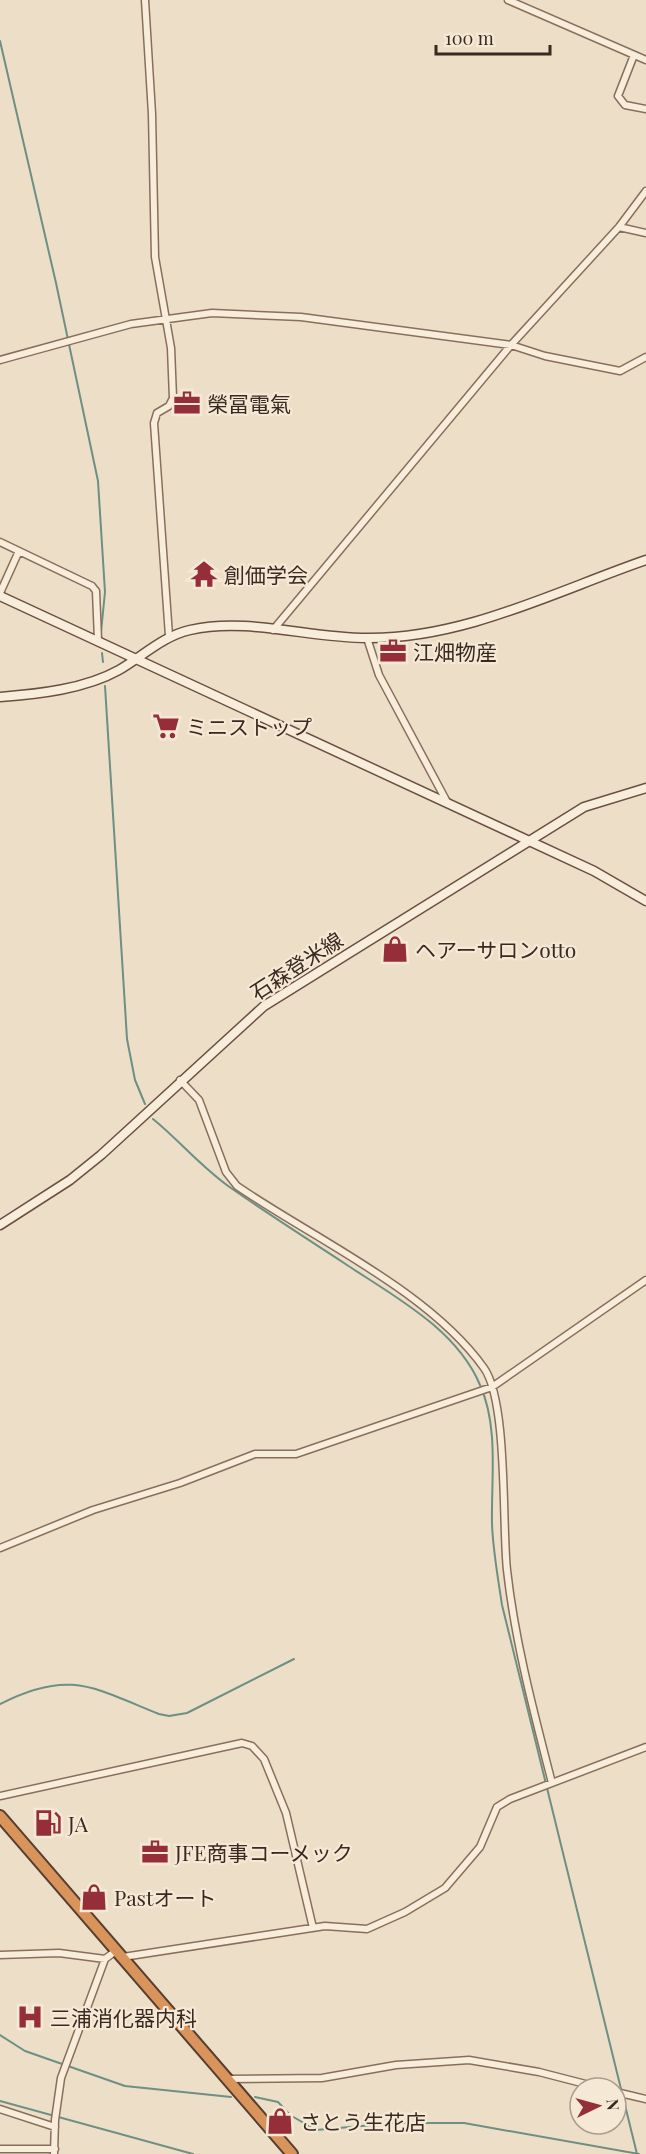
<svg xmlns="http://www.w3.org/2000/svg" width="646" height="2154" font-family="'Playfair Display','Noto Sans JP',serif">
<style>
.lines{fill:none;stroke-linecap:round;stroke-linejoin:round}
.stream{stroke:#6e8f84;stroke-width:2}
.street-casing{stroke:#886f5c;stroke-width:9}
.secondary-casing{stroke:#6a5040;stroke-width:11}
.highway-casing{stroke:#563e30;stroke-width:14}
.street{stroke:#f8ecda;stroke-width:6}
.secondary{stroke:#f8ecda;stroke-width:8}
.highway{stroke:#d9945b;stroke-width:10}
.labels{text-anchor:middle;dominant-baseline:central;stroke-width:4.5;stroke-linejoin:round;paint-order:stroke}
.poi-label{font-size:21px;fill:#392920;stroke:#f5e9d6;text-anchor:start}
.street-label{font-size:21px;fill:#392920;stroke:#f5e9d6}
</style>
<rect width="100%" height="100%" fill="#eddec7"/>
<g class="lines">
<path class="stream" d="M0,41L56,283L98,481L105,592L101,632
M102,653L103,662
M105,686L127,1039L135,1080L145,1104
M153,1119C180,1141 202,1168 231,1188C268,1214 306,1238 344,1263C393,1296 456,1328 480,1385C499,1427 491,1480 492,1524C493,1551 498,1578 502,1605L637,2154
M0,1704C69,1669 92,1687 159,1714L169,1716L187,1713L294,1659
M0,2035L25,2051L125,2086L231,2097
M255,2097L278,2102L290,2115L316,2130L396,2123H464L639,2154
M0,2101L193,2154"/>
<defs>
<path id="street" d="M145,0L152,114L155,257L171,348L173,398L169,406L157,413L154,423L169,636
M508,0L646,60
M634,55L618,96L625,105L646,109
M619,227L646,233
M0,360L131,324L212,313L301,317L511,345L545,356L620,371L646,357
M0,542L92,586L96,591L98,640
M0,593L19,551
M273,630L511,345L619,227L646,191
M367,638L379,675L447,802
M180,1080L199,1100L226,1172L237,1186C316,1240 429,1291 484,1368C508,1402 502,1525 507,1570C515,1642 534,1713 552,1783
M0,1548L93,1510L180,1483L255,1454H296L492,1387L646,1280
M0,1796L242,1743L252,1746L264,1759L286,1813L313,1928
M0,1955L59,1953L105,1959
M123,1957L325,1926L367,1929L405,1912L445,1888L480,1847L497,1807L510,1799L646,1747
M226,2079L322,2078L396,2065L469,2060L539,2072L601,2088
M616,2092L646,2099
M0,2109L55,2127
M0,2149H55
M54,2154L55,2120L61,2078L105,1959L117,1950"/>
<path id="secondary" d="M0,596L594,871L646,901
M0,697C39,694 85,689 119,670C143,656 163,636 190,630C247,617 309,638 367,638C464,639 556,591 646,560
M0,1225L70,1180L101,1155L264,1006L584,807L646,788"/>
<path id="highway" d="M0,1816L292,2154"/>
</defs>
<use href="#street" class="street-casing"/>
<use href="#secondary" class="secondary-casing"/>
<use href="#highway" class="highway-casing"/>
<use href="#street" class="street"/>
<use href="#secondary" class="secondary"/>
<use href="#highway" class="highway"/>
</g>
<defs>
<symbol id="office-bare" viewBox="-9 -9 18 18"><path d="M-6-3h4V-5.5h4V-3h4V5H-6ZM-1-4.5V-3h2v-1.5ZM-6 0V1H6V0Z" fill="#962e3a" stroke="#f5e9d6" stroke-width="2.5" paint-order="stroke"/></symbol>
<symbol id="temple-bare" viewBox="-9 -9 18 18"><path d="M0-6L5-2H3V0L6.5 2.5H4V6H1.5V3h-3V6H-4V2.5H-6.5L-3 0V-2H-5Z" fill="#962e3a" stroke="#f5e9d6" stroke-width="2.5" paint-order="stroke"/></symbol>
<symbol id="supermarket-bare" viewBox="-9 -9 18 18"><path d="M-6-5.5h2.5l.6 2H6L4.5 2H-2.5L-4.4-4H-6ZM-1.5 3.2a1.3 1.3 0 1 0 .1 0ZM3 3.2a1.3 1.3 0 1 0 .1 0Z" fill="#962e3a" stroke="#f5e9d6" stroke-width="2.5" paint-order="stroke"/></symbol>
<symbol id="shop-bare" viewBox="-9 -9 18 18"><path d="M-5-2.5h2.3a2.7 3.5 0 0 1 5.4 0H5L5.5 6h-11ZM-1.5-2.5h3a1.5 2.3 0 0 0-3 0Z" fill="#962e3a" stroke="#f5e9d6" stroke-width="2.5" paint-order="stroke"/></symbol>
<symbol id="fuel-bare" viewBox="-9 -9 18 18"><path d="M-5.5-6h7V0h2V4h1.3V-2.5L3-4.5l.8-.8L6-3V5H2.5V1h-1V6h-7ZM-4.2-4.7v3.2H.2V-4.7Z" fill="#962e3a" stroke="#f5e9d6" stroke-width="2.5" paint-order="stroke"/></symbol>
<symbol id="hospital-bare" viewBox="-9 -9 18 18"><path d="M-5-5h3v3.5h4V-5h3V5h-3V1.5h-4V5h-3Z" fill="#962e3a" stroke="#f5e9d6" stroke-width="2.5" paint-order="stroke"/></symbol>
</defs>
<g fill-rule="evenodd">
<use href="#office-bare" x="168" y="384" width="38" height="38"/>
<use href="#temple-bare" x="185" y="555" width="38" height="38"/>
<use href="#office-bare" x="374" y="632" width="38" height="38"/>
<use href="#supermarket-bare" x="147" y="707" width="38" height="38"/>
<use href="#shop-bare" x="376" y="930" width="38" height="38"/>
<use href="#fuel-bare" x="29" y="1804" width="38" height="38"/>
<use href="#office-bare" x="136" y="1833" width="38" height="38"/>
<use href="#shop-bare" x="75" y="1878" width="38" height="38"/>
<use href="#hospital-bare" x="11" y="1998" width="38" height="38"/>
<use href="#shop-bare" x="261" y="2102" width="38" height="38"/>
</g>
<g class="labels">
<g class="poi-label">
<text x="207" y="403">榮冨電氣</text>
<text x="224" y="574">創価学会</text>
<text x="413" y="651">江畑物産</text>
<text x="186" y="726">ミニストップ</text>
<text x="415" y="949">ヘアーサロンotto</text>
<text x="68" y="1823">JA</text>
<text x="175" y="1852">JFE商事コーメック</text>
<text x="114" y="1897">Pastオート</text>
<text x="50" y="2017">三浦消化器内科</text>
<text x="300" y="2121">さとう生花店</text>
</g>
<g class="street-label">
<text transform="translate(296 965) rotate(-33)">石森登米線</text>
</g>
</g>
<g transform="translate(598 2106) rotate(85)"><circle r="28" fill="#f5e9d6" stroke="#aa9c8d" stroke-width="1.5"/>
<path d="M0-4.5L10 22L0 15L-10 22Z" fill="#962e3a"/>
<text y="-9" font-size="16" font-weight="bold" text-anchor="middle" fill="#392920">N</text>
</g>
<path d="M436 45v9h114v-9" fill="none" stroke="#392920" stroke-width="3"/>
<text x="445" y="45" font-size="18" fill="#392920" stroke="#f5e9d6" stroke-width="4.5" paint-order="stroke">100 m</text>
</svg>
